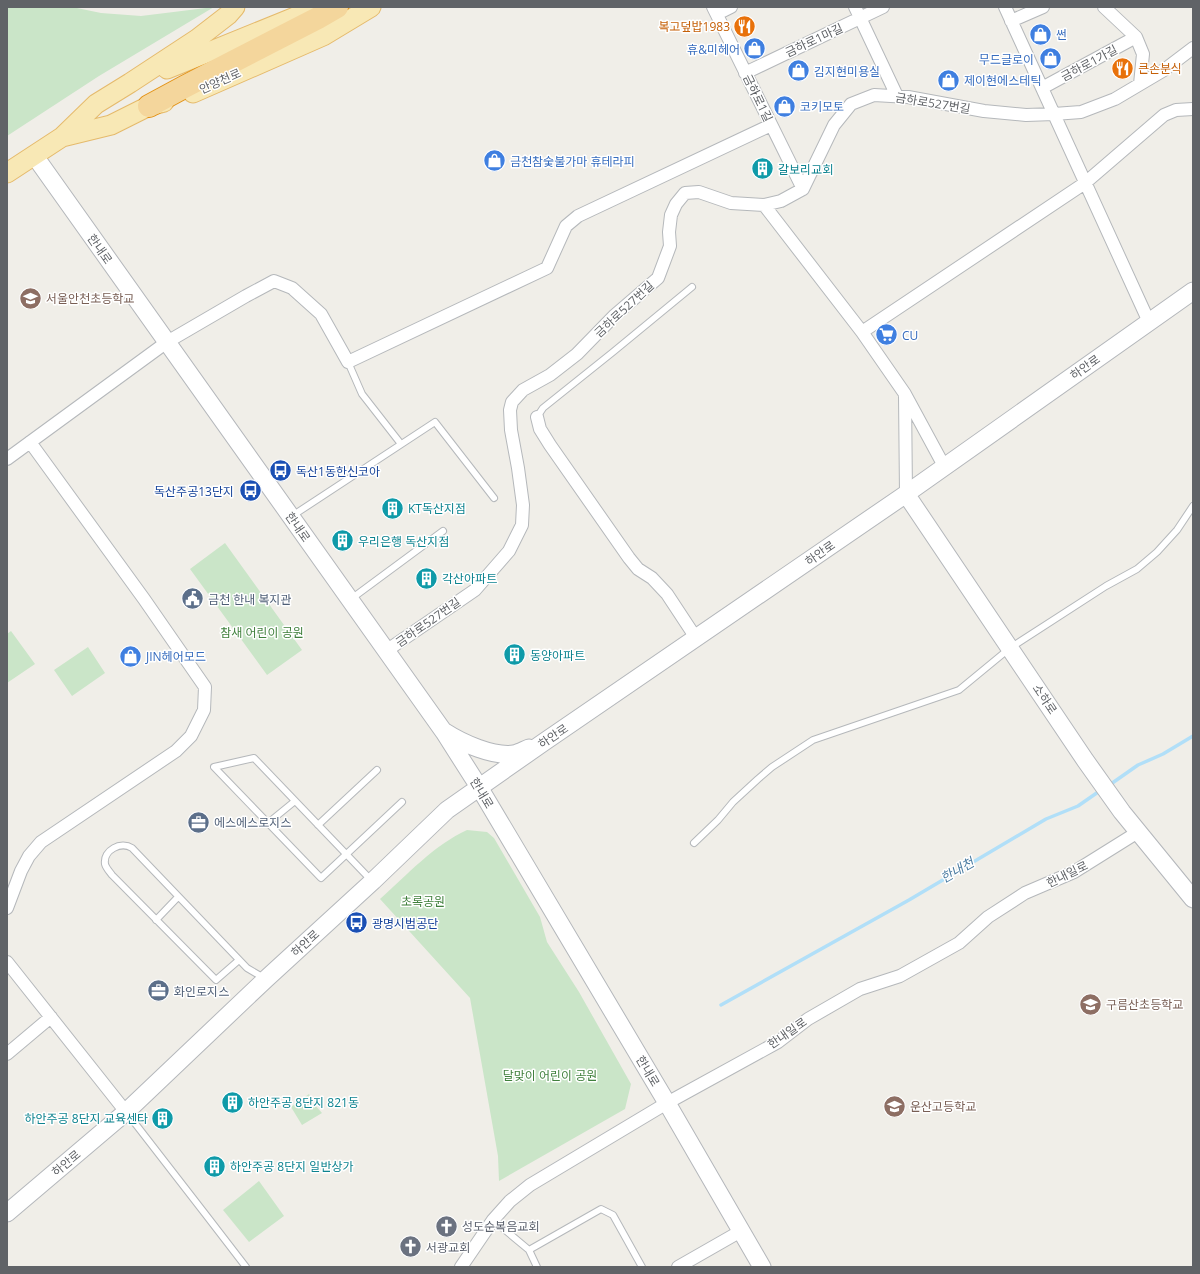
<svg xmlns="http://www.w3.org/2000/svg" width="1200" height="1274" font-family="'Open Sans','Noto Sans KR',sans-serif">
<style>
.green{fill:#cae5c8}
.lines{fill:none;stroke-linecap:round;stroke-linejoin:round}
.stream{stroke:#b1dff8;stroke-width:3.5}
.lane-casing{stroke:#b5b8bb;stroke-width:8}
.street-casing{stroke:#b5b8bb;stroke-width:14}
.secondary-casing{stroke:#b4b7bb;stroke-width:19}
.primary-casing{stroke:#e5ba6c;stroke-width:21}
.highway-casing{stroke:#e39215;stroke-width:24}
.lane{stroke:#fff;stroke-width:6}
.street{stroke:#fff;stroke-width:12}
.secondary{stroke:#fff;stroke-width:17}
.primary{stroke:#f8e8b5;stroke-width:19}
.highway{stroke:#f4d69c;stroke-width:22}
.labels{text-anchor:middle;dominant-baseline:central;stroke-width:3;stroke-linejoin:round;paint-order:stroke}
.food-label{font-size:12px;fill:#c56008;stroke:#fff;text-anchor:end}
.shop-label{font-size:12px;fill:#366cbe;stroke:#fff;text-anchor:start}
.street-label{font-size:12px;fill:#606367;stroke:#fff}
.culture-label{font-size:12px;fill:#0d838f;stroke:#fff;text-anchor:start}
.education-label{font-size:12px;fill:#785e54;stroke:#fff;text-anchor:start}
.transit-label{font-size:12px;fill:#164399;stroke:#fff;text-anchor:start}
.service-label{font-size:12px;fill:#4e5e75;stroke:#fff;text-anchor:start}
.park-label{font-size:12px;fill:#40803d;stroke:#fff}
.worship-label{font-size:12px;fill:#5b616d;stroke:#fff;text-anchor:start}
.water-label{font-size:13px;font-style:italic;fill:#4a7ba1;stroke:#fff}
</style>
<rect width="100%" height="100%" fill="#f0eee8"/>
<path class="green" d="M7,7H72L101,13L141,16L214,7L99,76L7,136Z
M225,543L302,650L267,675L190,569Z
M11,631L35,664L7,683V634Z
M88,647L105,673L72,696L54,670Z
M467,830L487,832L494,838L540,917L547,942L579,992L631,1084L625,1109L499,1181L498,1156L470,998L380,899C407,875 434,845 467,830Z
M309,1094L313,1103L322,1113L302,1125L291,1107Z
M259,1181L284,1216L249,1242L223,1210Z"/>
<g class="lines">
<path class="stream" d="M1108,786L1138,765L1163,754L1193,736
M721,1005L909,900L1046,819L1078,806L1101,790"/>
<defs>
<path id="lane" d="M348,362L362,394L401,444
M537,417L543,408L613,352L692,287
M292,516L435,422L494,498
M351,599L443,531
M268,823L295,801
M318,825L377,770
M694,843L718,820L733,802L758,779L772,767L813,740L959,690L1010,648L1106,586L1137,569L1157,552L1177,530L1193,506
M371,880L254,758L214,767L321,878L402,802
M156,920L178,897
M239,960L216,980L112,875C109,871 106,868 105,864C103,850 121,841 132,848L247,968L264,978
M127,1113L206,1215L246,1267
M493,1220L529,1250L601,1209L613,1215L642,1267
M529,1250L537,1267"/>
<path id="street" d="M713,7L803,189
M855,7L897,96
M1005,7L1149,322
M1104,7L1136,37L1143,54L1140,84
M717,14L731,7
M1011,21L1043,7
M745,73L883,7
M1042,88L1136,37
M764,205L862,332L905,394L944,466
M862,332L1085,183L1164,115L1176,110L1193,109
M905,395L906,494
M537,417L540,429L550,445L629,558L638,569L652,578L667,594L696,638
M7,459L167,342L246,296L274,281L292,288L321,314L348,362L547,268L566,226L578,216L771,125
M386,651L475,590L509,551L522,525L523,505L518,468L511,430L510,410L512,402L523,390L550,375L577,354L615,315L658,278L670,246L669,232L671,215L676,204L685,193L699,192L731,203L764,205L781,201L803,189L834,125L851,104L874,95L908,97L984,111L1026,115L1054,114L1081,112L1115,99L1164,70L1193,48
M7,908L21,871L29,856L41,842L176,751L191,736L204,710L205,687L144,599L30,442
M7,962L126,1112
M7,1054L51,1017
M461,1267L493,1220L510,1201L530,1185L667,1103L778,1042L808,1019L860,989L900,976L959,943L988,917L1025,893L1074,872L1138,832
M678,1267L741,1231"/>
<path id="secondary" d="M34,155L444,732L479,787L667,1103L762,1267
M906,494L1085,760L1122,812L1193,899
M445,732C462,743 493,757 514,754C519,753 524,750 529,748
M7,1213L126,1112L266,979L373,881L447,810L544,742L906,494L1193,291"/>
<path id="primary" d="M167,69L295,17L317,7
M193,93L323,36L371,7
M62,137L111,125L149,106L164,102
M7,173L62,137L96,104L130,83L197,39L228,15L235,7"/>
<path id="highway" d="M149,106L186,86L318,18L337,7"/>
</defs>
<use href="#lane" class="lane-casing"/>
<use href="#street" class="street-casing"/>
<use href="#secondary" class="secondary-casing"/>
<use href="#primary" class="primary-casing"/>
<use href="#highway" class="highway-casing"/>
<use href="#lane" class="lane"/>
<use href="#street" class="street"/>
<use href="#secondary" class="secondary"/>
<use href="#primary" class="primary"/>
<use href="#highway" class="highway"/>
</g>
<defs>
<symbol id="restaurant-disc" viewBox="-11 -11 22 22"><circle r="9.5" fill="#e8710a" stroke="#fff"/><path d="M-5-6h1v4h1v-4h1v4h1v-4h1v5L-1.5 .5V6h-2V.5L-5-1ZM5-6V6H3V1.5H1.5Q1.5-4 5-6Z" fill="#fff"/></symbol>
<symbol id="shop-disc" viewBox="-11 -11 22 22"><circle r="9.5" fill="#3f7fe0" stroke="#fff"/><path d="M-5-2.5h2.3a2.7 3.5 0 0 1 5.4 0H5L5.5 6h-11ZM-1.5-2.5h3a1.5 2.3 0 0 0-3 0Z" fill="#fff"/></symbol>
<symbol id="building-disc" viewBox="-11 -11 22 22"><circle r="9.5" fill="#0f9aa8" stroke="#fff"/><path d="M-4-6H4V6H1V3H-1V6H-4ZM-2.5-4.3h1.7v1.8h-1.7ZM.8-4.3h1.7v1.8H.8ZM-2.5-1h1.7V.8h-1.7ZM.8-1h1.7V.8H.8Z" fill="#fff"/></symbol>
<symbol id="school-disc" viewBox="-11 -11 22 22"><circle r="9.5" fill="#8d6e63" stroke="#fff"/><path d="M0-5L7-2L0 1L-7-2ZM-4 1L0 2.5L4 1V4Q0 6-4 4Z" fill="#fff"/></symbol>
<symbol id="supermarket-disc" viewBox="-11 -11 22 22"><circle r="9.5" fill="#3f7fe0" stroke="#fff"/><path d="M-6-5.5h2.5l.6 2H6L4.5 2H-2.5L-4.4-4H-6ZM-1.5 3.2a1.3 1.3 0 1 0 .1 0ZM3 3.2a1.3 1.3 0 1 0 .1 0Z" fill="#fff"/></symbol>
<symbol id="bus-disc" viewBox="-11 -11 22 22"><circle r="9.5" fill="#1a4fb4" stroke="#fff"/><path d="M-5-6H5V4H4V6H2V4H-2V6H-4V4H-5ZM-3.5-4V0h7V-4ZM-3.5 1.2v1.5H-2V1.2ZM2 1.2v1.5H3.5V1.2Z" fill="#fff"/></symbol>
<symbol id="civic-disc" viewBox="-11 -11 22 22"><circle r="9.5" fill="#5c6f8a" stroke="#fff"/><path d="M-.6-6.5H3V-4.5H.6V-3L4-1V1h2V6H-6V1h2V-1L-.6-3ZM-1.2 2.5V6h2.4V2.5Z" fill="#fff"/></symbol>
<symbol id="office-disc" viewBox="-11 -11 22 22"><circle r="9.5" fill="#5c6f8a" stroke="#fff"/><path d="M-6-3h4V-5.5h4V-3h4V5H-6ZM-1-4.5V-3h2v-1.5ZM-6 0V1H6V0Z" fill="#fff"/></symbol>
<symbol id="church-disc" viewBox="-11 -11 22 22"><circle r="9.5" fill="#6b7280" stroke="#fff"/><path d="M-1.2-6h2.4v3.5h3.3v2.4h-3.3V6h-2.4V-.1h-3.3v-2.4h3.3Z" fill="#fff"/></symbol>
</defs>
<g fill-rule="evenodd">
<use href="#restaurant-disc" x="732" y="14" width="25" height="25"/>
<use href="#shop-disc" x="1028" y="22" width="25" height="25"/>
<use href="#shop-disc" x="742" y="36" width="25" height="25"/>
<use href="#shop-disc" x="1038" y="46" width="25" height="25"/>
<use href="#restaurant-disc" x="1110" y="56" width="25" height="25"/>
<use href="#shop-disc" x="786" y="58" width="25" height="25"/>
<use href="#shop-disc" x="936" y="68" width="25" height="25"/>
<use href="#shop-disc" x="772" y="94" width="25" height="25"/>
<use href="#shop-disc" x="482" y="148" width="25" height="25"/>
<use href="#building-disc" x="750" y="156" width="25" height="25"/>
<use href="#school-disc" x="18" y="286" width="25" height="25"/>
<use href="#supermarket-disc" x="874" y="322" width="25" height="25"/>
<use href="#bus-disc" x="268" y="458" width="25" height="25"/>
<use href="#bus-disc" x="238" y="478" width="25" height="25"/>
<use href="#building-disc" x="380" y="496" width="25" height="25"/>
<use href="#building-disc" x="330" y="528" width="25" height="25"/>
<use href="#building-disc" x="414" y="566" width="25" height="25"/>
<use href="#civic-disc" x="180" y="586" width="25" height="25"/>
<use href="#building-disc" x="502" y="642" width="25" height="25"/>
<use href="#shop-disc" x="118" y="644" width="25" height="25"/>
<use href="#office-disc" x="186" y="810" width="25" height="25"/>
<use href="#bus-disc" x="344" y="910" width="25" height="25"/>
<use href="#office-disc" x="146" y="978" width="25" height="25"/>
<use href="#school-disc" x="1078" y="992" width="25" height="25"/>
<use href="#building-disc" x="220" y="1090" width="25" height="25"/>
<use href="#school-disc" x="882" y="1094" width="25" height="25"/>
<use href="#building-disc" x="150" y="1106" width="25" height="25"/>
<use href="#building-disc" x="202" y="1154" width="25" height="25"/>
<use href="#church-disc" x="434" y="1214" width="25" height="25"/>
<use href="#church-disc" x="398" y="1234" width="25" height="25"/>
</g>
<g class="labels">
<g class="food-label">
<text x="730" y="26">복고덮밥1983</text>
<text x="1138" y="68" text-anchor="start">큰손분식</text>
</g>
<g class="shop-label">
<text x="1056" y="34">썬</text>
<text x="740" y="49" text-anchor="end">휴&amp;미헤어</text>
<text x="1034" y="59" text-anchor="end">무드글로이</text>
<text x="814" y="71">김지현미용실</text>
<text x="964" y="80">제이현에스테틱</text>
<text x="800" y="106">코키모토</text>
<text x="510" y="161">금천참숯불가마 휴테라피</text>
<text x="902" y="335">CU</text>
<text x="146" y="656">JIN헤어모드</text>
</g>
<g class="street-label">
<text transform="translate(814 40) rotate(-25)">금하로1마길</text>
<text transform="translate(1089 63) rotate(-28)">금하로1가길</text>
<text transform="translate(220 81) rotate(-24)">안양천로</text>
<text transform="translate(758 98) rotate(64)">금하로1길</text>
<text transform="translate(933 103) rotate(9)">금하로527번길</text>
<text transform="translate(100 249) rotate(55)">한내로</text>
<text transform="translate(624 309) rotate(-43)">금하로527번길</text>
<text transform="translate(1085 367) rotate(-35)">하안로</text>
<text transform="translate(298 527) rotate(55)">한내로</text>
<text transform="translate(820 553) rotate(-35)">하안로</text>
<text transform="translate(428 622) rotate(-35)">금하로527번길</text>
<text transform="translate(1045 699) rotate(56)">소하로</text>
<text transform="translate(553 736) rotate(-34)">하안로</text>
<text transform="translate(482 793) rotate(59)">한내로</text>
<text transform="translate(1067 874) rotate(-26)">한내일로</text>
<text transform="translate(305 943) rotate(-42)">하안로</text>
<text transform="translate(787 1033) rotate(-35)">한내일로</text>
<text transform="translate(648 1071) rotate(59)">한내로</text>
<text transform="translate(66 1163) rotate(-40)">하안로</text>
</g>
<g class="culture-label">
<text x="778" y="169">갈보리교회</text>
<text x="408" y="508">KT독산지점</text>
<text x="358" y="541">우리은행 독산지점</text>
<text x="442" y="578">각산아파트</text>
<text x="530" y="655">동양아파트</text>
<text x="248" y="1102">하안주공 8단지 821동</text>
<text x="148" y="1118" text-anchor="end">하안주공 8단지 교육센타</text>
<text x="230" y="1166">하안주공 8단지 일반상가</text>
</g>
<g class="education-label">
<text x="46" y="298">서울안천초등학교</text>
<text x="1106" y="1004">구름산초등학교</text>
<text x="910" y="1106">운산고등학교</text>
</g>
<g class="transit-label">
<text x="296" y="471">독산1동한신코아</text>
<text x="234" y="491" text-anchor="end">독산주공13단지</text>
<text x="372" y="923">광명시범공단</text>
</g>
<g class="service-label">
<text x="208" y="599">금천 한내 복지관</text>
<text x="214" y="822">에스에스로지스</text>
<text x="174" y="991">화인로지스</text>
</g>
<g class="park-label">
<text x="262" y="632">참새 어린이 공원</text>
<text x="423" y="901">초록공원</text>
<text x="550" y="1075">달맞이 어린이 공원</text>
</g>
<g class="worship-label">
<text x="462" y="1226">성도순복음교회</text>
<text x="426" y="1247">서광교회</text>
</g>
<g class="water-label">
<text transform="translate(957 870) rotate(-30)">한내천</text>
</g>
</g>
<rect width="1200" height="1274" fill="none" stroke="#606367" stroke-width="16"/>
</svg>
